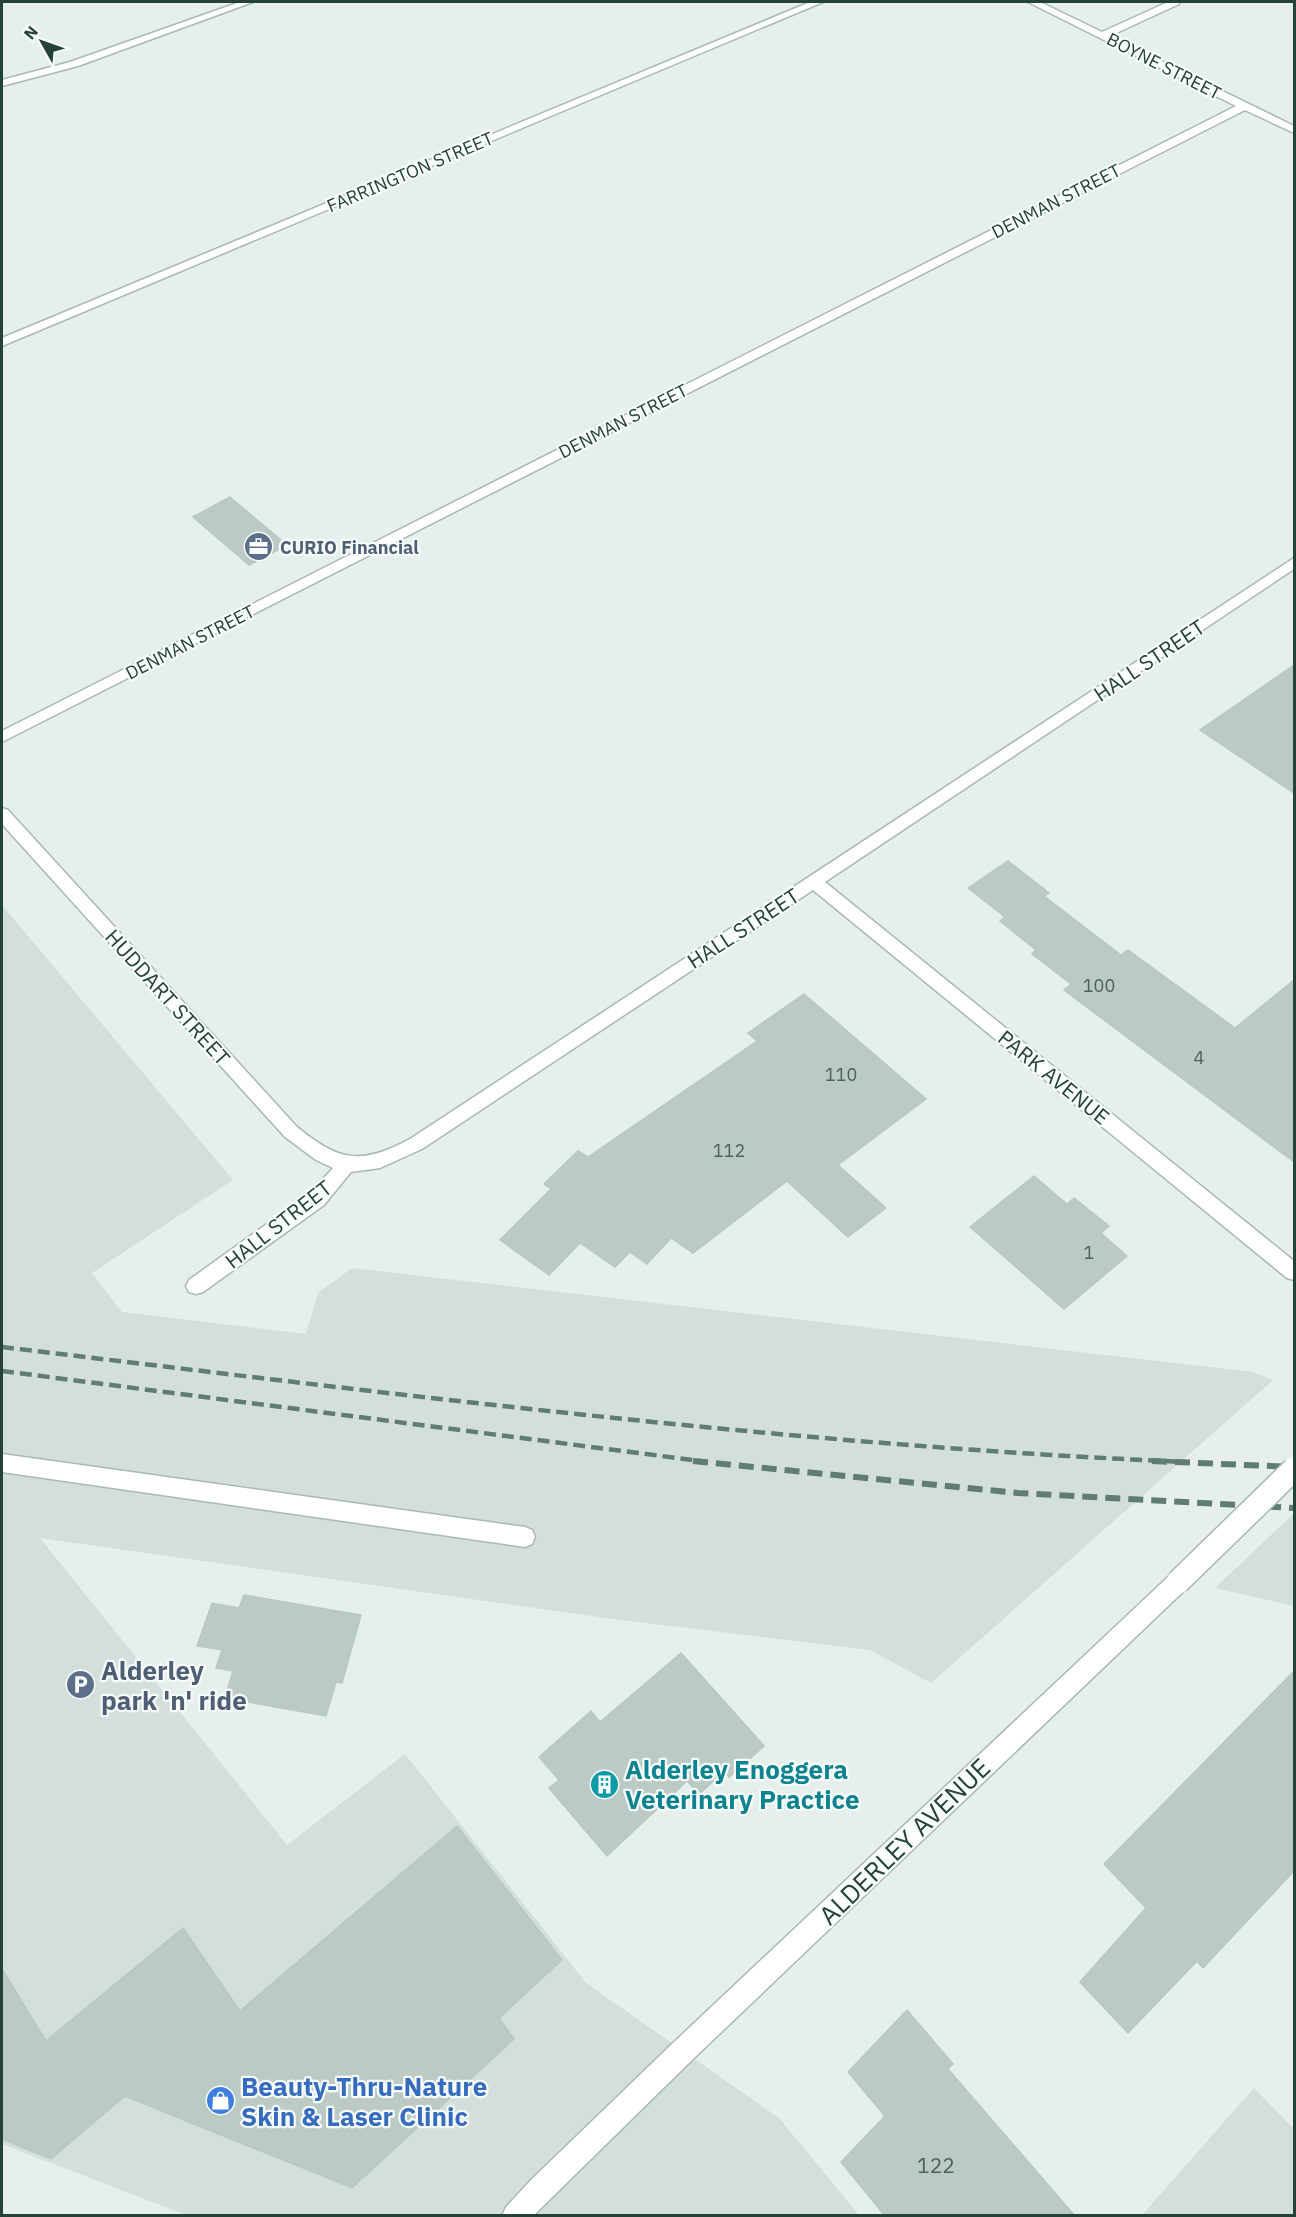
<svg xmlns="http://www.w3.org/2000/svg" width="1296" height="2217" font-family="'IBM Plex Sans',sans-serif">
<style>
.built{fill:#d4dfda}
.building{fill:#bbcac4;stroke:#b8c9c2;stroke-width:1.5}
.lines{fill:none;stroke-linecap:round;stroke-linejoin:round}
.service-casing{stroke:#a8b8b2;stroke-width:3}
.minor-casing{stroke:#a8b8b2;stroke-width:3}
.service{fill:#fff;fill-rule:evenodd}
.minor{fill:#fff;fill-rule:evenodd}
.rail-far1{stroke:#5f7d75;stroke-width:4.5;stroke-dasharray:12 6;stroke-linecap:butt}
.rail{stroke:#5f7d75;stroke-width:6;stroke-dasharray:15 8;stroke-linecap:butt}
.minor-bridge-casing{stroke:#a8b8b2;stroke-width:26;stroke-linecap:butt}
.minor-bridge{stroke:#fff;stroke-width:23}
.labels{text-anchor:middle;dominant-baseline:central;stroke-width:4.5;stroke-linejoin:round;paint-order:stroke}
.far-street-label{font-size:18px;fill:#24423a;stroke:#f7fbf9}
.far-service-label{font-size:18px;font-weight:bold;fill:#4e5e75;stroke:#f7fbf9;text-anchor:start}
.number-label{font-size:18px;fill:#4a645c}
.street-label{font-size:21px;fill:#24423a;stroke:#f7fbf9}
.near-number-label{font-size:21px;fill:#4a645c}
.near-service-label{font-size:26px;font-weight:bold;fill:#4e5e75;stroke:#f7fbf9;text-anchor:start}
.near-culture-label{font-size:26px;font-weight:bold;fill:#0d838f;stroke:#f7fbf9;text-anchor:start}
.near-street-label{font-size:26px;fill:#24423a;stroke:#f7fbf9}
.near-shop-label{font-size:26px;font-weight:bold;fill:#366cbe;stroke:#f7fbf9;text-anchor:start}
</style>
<rect width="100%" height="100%" fill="#e6efeb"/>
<path class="built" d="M2,905L233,1180L92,1273L122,1312L306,1334L318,1293L352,1268L1253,1372L1273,1380L931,1683L870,1650L613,1619L40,1538L287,1845L405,1754L586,1983L779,2118L859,2215H186L2,2144Z
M1294,1513V1606L1215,1588Z
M1254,2088L1294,2129V2215H1142Z"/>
<path class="building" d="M230,497L287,545L249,565L193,517Z
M1294,665V793L1200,730Z
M1008,861L1049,893L1044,896L1121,955L1128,950L1235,1028L1294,980V1162L1064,990L1071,984L1032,954L1036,950L1000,921L1005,917L968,888Z
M804,994L926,1099L838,1165L886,1208L848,1237L787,1181L693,1253L671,1238L647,1264L630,1252L615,1267L580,1243L549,1275L500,1240L551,1189L544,1184L578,1151L588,1157L757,1041L748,1033Z
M1034,1176L1067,1204L1074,1198L1109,1226L1101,1233L1127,1256L1064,1309L970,1227Z
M244,1595L361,1615L342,1683L336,1682L326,1716L225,1698L233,1671L216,1668L222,1650L197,1646L212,1603L239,1608Z
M681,1653L764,1746L729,1777L725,1771L699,1794L687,1781L607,1856L549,1788L559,1780L539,1757L591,1711L600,1722Z
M1294,1671V1871L1203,1968L1197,1961L1128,2033L1080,1982L1146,1908L1104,1864Z
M457,1826L562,1960L499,2018L514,2039L352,2188L125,2096L51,2159L2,2139V1969L46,2041L183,1928L240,2011Z
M907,2010L953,2064L948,2069L1075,2216H885L841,2162L885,2116L848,2072Z"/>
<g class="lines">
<defs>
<path id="service" d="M2,1454L525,1527L532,1530L535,1537L532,1544L525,1547L2,1472Z"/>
<path id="minor" d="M240,2H253L78,66L2,86V80L70,62Z
M810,2H823L2,346V338Z
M1028,2H1040L1102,32L1168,2H1180L1179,4L1110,36L1294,126V133L1245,110L2,742V731L1236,106Z
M1294,558V569L825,882L1294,1261V1280L1287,1278L813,890L422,1149L380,1168L351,1172L324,1205L203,1292L196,1294L189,1292L186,1286L189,1280L310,1193L333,1168L316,1160L285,1137L2,824V808L8,810L297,1127C340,1162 361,1165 410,1139Z
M1178,1572L1186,1575L1189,1582L1186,1589L691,2061L533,2216H502L506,2207L532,2179L673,2043L1170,1575Z"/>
</defs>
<use href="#service" class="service-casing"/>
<use href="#minor" class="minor-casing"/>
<use href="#service" class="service"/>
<use href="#minor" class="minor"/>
<path class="rail-far1" d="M2,1347C396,1394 790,1445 1186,1462
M2,1371L708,1462"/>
<path class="rail" d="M693,1461L1018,1493L1294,1508
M1152,1461L1294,1467"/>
<defs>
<path id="minor-bridge" d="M1178,1582L1294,1469"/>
</defs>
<use href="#minor-bridge" class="minor-bridge-casing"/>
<use href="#minor-bridge" class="minor-bridge"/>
</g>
<defs>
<symbol id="office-disc" viewBox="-11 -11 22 22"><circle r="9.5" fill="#5c6f8a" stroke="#f7fbf9"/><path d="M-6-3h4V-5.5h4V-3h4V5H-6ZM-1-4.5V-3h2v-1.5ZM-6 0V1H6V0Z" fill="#fff"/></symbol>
<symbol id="parking-disc" viewBox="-11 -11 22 22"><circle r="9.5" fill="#5c6f8a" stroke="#f7fbf9"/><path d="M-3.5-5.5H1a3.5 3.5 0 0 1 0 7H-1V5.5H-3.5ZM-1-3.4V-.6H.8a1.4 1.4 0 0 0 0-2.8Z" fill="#fff"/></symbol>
<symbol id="building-disc" viewBox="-11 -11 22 22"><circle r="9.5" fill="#0f9aa8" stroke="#f7fbf9"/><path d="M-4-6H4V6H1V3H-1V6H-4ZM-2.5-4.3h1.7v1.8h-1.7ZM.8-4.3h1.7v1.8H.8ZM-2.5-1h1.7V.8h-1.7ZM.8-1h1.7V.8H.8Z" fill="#fff"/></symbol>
<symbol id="shop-disc" viewBox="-11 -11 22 22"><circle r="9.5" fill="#3f7fe0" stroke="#f7fbf9"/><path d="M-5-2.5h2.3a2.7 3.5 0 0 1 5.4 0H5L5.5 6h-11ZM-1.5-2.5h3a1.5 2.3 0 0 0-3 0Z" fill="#fff"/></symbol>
</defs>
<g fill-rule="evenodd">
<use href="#office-disc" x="242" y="530" width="33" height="33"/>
<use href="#parking-disc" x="64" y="1668" width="33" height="33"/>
<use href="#building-disc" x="588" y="1768" width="33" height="33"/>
<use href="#shop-disc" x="204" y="2084" width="33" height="33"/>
</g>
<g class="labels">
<g class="far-street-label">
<text transform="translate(1164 66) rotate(27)">BOYNE STREET</text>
<text transform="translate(410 172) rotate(-23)">FARRINGTON STREET</text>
<text transform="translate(1056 201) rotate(-27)">DENMAN STREET</text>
<text transform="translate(623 421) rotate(-27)">DENMAN STREET</text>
<text transform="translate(190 642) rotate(-27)">DENMAN STREET</text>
</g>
<g class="far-service-label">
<text x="280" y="547">CURIO Financial</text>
</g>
<g class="number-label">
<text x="1099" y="985">100</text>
<text x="1199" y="1057">4</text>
<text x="841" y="1074">110</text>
<text x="729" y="1150">112</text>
<text x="1089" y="1252">1</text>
</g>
<g class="street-label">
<text transform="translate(1149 660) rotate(-34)">HALL STREET</text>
<text transform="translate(743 928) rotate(-33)">HALL STREET</text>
<text transform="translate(168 997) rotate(48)">HUDDART STREET</text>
<text transform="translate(1054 1077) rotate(39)">PARK AVENUE</text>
<text transform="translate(278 1224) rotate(-38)">HALL STREET</text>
</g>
<g class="near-number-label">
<text x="936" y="2165">122</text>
</g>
<g class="near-service-label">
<text x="101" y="1670">Alderley<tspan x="101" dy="30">park 'n' ride</tspan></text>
</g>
<g class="near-culture-label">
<text x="625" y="1769">Alderley Enoggera<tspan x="625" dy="30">Veterinary Practice</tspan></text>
</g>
<g class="near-street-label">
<text transform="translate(904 1841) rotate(-44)">ALDERLEY AVENUE</text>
</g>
<g class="near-shop-label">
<text x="241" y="2086">Beauty-Thru-Nature<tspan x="241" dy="30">Skin &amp; Laser Clinic</tspan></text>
</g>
</g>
<rect width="1296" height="2217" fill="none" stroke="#24423a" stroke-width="6"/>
<g transform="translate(42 42) rotate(310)" stroke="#f7fbf9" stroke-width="4.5" paint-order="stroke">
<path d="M0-4.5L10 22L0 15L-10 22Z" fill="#24423a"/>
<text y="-9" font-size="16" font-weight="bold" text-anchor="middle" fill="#24423a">N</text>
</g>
</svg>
